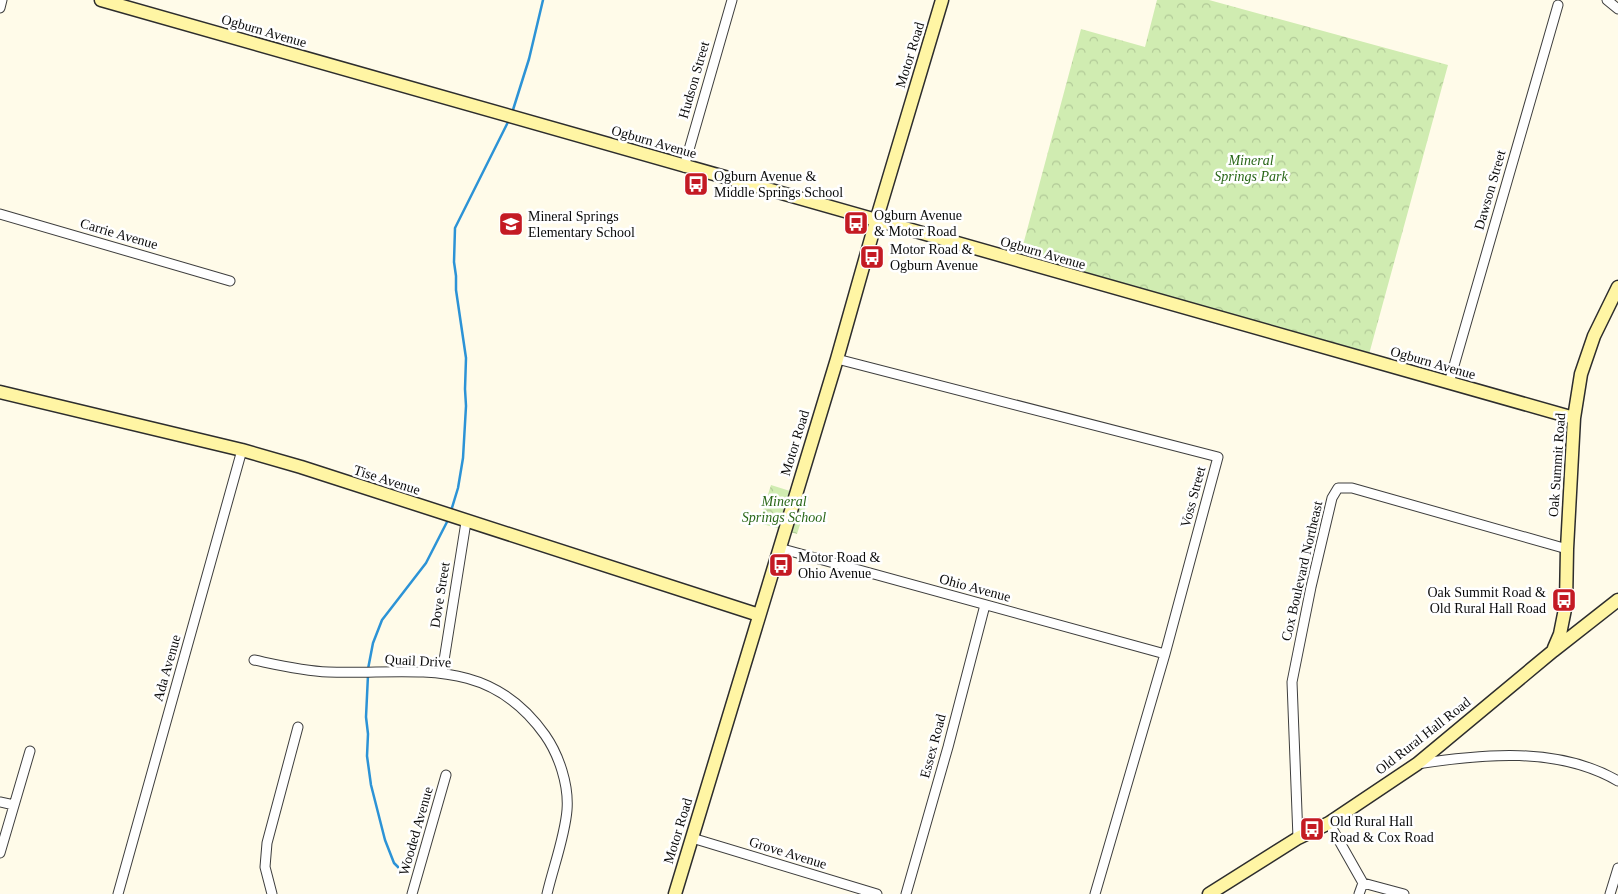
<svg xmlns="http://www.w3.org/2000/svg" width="1618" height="894" font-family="Georgia,serif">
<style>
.park{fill:url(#park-crowns)}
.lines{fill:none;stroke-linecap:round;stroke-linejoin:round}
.stream{stroke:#2c93d6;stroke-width:2.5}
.street-casing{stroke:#3e3e3e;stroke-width:11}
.secondary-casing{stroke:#2d2d2d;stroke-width:15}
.street{stroke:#fff;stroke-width:9}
.secondary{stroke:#fff5a4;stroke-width:12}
.labels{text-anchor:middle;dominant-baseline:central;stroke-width:5;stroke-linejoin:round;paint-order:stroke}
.street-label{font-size:14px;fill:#0b0b0b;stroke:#fff}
.park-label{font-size:14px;font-style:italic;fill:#296718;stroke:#fff}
.poi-label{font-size:14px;fill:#0b0b0b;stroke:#fff;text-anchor:start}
</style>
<defs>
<pattern id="park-crowns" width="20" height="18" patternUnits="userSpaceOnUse" patternTransform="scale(1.25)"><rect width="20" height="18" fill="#d0ecb1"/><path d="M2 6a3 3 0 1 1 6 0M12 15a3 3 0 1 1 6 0" fill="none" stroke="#b1c997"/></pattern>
</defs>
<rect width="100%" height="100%" fill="#fffbe9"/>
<path class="park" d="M1157,0H1209L1448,65L1368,358L1019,260L1081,29L1145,47Z
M771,485L809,497L797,534L759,523Z"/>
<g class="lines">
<path class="stream" d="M512,113L529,59L543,0
M451,511L458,488L463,458L466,406L465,389L466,358L456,290V276L454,262L455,228L509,120
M368,669L373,643L382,620L426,563L449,518
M368,675L366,717L368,734L367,756L371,785L385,840L394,863L400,869"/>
<defs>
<path id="street" d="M1607,0L1618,9
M0,8L2,0
M684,167L732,0
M0,214L230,281
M837,359L1218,457L1165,654L1095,894
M1449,383L1558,5
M779,548L1165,654
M254,660C278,665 303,671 328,672C413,675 488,654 545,735C559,755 569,785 567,810C565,836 553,868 547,894
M442,673L466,522
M1417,764C1482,754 1558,746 1618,781
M0,802L14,805
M1329,823L1363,883L1359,894
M692,838L877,894
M1298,838L1292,682L1311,587L1332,498L1338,488H1352L1567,549
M0,853L30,751
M1363,883L1404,894
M118,894L242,450
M272,894L265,867L267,843L298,727
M412,894L446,775
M906,894L948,747L985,605
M1610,894L1618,868"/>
<path id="secondary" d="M101,0L1574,418
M0,392L242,450L301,467L759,615
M1554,648L1560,634L1566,604L1567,549L1574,418L1581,374L1594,336L1618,287
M675,894L837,359L876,221L942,0
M1209,894L1298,838L1329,823L1417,764L1553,651L1618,600"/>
</defs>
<use href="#street" class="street-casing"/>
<use href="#secondary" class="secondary-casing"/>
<use href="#street" class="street"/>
<use href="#secondary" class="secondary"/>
</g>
<defs>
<symbol id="bus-square" viewBox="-11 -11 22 22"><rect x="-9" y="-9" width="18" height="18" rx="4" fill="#c41a23" stroke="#fff"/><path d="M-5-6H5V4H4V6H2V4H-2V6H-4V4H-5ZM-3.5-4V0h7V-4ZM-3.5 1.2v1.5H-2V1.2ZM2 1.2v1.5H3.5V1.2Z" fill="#fff"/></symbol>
<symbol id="school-square" viewBox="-11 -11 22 22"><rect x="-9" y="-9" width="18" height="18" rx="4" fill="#c41a23" stroke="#fff"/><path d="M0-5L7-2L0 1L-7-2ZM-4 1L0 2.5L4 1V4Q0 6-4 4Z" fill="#fff"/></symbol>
</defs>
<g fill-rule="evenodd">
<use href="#bus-square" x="682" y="170" width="28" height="28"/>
<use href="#bus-square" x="842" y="209" width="28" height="28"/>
<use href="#school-square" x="497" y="210" width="28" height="28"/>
<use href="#bus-square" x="858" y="243" width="28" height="28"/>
<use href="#bus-square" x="767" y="551" width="28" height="28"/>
<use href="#bus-square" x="1550" y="586" width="28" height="28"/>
<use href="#bus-square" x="1298" y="815" width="28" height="28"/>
</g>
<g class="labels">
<g class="street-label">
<text transform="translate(264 31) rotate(16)">Ogburn Avenue</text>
<text transform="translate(910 55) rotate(-73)">Motor Road</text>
<text transform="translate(694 80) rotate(-74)">Hudson Street</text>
<text transform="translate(654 142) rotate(16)">Ogburn Avenue</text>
<text transform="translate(1490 190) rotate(-74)">Dawson Street</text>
<text transform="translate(119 234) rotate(16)">Carrie Avenue</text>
<text transform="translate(1043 253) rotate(16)">Ogburn Avenue</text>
<text transform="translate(1433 363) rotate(16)">Ogburn Avenue</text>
<text transform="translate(795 443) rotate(-73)">Motor Road</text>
<text transform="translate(1557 465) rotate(-86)">Oak Summit Road</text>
<text transform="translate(387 480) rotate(18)">Tise Avenue</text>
<text transform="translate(1193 497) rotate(-75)">Voss Street</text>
<text transform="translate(1302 571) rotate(-77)">Cox Boulevard Northeast</text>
<text transform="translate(975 588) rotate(15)">Ohio Avenue</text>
<text transform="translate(440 595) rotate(-81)">Dove Street</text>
<text transform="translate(418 661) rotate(3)">Quail Drive</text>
<text transform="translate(167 668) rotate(-74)">Ada Avenue</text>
<text transform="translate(1423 736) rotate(-38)">Old Rural Hall Road</text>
<text transform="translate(933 746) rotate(-75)">Essex Road</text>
<text transform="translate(416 831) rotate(-74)">Wooded Avenue</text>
<text transform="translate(678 831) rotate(-73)">Motor Road</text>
<text transform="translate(788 853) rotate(17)">Grove Avenue</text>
</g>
<g class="park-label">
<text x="1251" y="160">Mineral<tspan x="1251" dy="16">Springs Park</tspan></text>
<text x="784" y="501">Mineral<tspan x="784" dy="16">Springs School</tspan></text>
</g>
<g class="poi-label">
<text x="714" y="176">Ogburn Avenue &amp;<tspan x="714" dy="16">Middle Springs School</tspan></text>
<text x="874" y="215">Ogburn Avenue<tspan x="874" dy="16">&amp; Motor Road</tspan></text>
<text x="528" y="216">Mineral Springs<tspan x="528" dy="16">Elementary School</tspan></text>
<text x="890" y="249">Motor Road &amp;<tspan x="890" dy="16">Ogburn Avenue</tspan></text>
<text x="798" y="557">Motor Road &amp;<tspan x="798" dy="16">Ohio Avenue</tspan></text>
<text x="1546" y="592" text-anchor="end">Oak Summit Road &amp;<tspan x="1546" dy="16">Old Rural Hall Road</tspan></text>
<text x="1330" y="821">Old Rural Hall<tspan x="1330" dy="16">Road &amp; Cox Road</tspan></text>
</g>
</g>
</svg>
